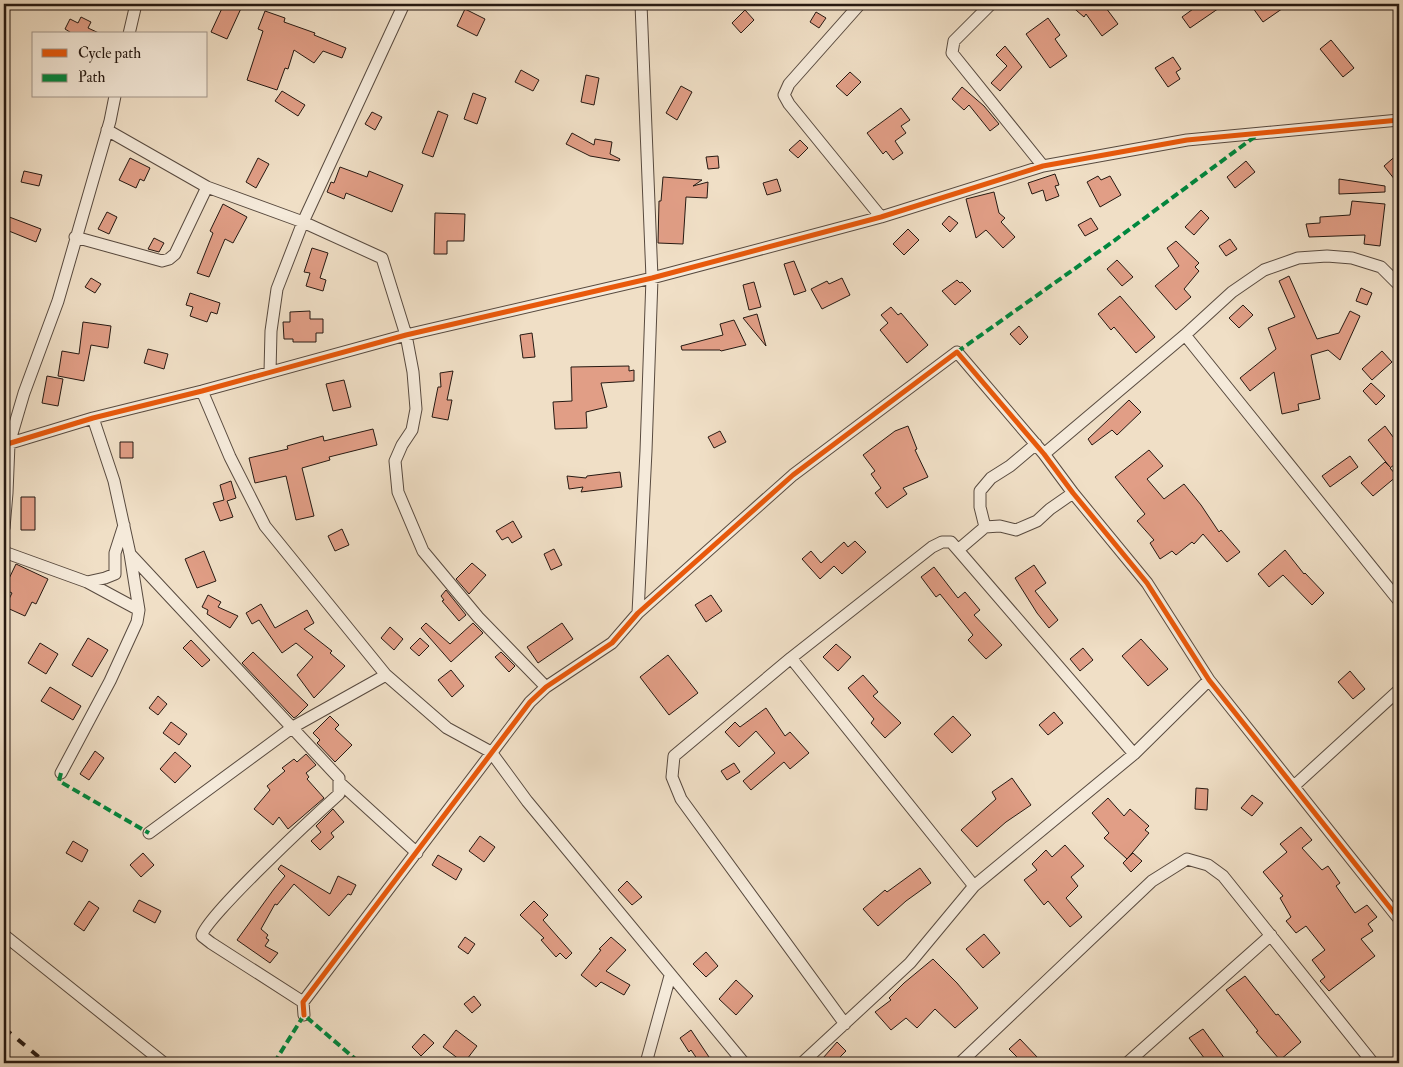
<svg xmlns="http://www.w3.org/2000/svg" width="1403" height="1067" font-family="'IM FELL Double Pica',serif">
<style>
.building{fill:#e19e86;stroke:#261912}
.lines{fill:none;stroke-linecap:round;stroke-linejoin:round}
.street-casing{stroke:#584a3f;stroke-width:13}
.street{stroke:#f5eada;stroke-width:11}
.rail{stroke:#261912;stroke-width:4;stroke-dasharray:9 9;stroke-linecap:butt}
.quiet{stroke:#00873e;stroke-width:4;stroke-dasharray:8 4;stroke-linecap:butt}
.cycleway-casing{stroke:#f5eada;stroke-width:8}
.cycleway{stroke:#e8590c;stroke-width:5}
</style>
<rect width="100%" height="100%" fill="#f0dfc6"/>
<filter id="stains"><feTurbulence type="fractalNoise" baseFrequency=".004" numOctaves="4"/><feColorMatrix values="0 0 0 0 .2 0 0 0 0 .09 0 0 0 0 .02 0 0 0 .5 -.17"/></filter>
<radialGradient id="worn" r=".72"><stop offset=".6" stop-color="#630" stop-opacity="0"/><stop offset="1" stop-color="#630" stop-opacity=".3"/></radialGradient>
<path class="building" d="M224,4H243L227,39L211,32Z
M1069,4H1103L1118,24L1102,36L1086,14L1084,17Z
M1200,4H1225L1190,28L1182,17Z
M1250,4H1289L1263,22Z
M465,9L485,19L477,36L457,26Z
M745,10L754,20L741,33L732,23Z
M265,11L285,18L284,22L315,33L314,35L346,48L342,58L323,51L314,63L294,50L288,69L285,68L277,90L247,80L263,31L258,29Z
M816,12L826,18L819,28L810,22Z
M81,17L91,22L88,28L101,34H73L65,29L70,19L78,23Z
M1048,18L1060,35L1055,39L1067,56L1050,68L1026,34Z
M1331,40L1354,68L1343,77L1320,49Z
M1005,46L1022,67L1000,91L991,83L1007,66L996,55Z
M1173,57L1181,69L1176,72L1180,79L1168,87L1155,68Z
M521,70L539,80L533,91L515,82Z
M850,72L861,82L847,96L836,86Z
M586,75L599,78L594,105L581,102Z
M681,86L692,92L677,120L666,113Z
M962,87L984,106L999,124L990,131L969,105L964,110L952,99Z
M282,91L305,105L298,116L275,101Z
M473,93L486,98L477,124L464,119Z
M901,108L910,120L901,126L906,133L895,141L903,153L893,160L886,151L883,154L867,133Z
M438,111L448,115L433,157L422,153Z
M372,112L382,117L375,130L365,124Z
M572,133L594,145L595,139L612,142L610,154L620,159L619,161L590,156L566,144Z
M800,140L808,148L798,158L789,150Z
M1399,153V185L1384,166Z
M718,156L719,168L708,169L706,157Z
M130,158L150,168L144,181L140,179L136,188L119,180Z
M258,158L269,164L256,188L246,182Z
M1246,161L1255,172L1235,188L1227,177Z
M340,167L367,177L369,171L403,185L392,212L346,193L344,199L327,192L331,182L334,183Z
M24,171L42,175L39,186L21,182Z
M1055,174L1059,185L1055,186L1059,196L1046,201L1043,190L1032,194L1028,183Z
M1098,176L1101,180L1110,176L1121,195L1100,207L1087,182Z
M663,177L702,180L693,186L708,182L707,198L686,197L683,244L658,243L659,201H661Z
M777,179L781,191L767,195L763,183Z
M1339,179L1385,186V192L1339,194Z
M994,192L999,213L1005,218L1001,222L1015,237L1003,248L986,230L976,238L966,199Z
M1352,201L1385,204L1380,246L1364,244L1365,235L1309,237L1306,224L1320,223V217L1350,215Z
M223,204L247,217L233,243L225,239L209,277L197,273L213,233L210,231Z
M1201,210L1209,218L1194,235L1185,227Z
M107,212L117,217L109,234L98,229Z
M435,213L465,214L464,241H447V254H434Z
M4,215L41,229L36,242L4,229Z
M949,216L958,223L950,232L942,224Z
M1091,218L1098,229L1085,236L1078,225Z
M908,229L919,240L904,255L893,244Z
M154,238L164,243L159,252L148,249Z
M1230,239L1237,249L1226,256L1219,246Z
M1176,241L1199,263L1195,267L1199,271L1184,289L1191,297L1176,310L1155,286L1179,266L1167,248Z
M312,248L328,253L320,278L326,280L323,291L306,286L310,273L304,272Z
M1117,260L1133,277L1122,286L1107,269Z
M794,261L806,291L794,295L784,264Z
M1289,276L1317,339L1339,333L1350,311L1360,316L1340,360L1328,350L1311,355L1320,399L1298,404L1299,410L1282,414L1274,372L1250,391L1240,378L1276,349L1268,328L1295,317L1279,281Z
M91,278L101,284L95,293L85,287Z
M842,278L850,295L822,309L811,289L827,281L829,284Z
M957,280L960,283L962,282L971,291L955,305L942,291Z
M754,282L761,307L749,310L743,285Z
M1361,288L1372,293L1367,305L1356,301Z
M190,293L220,303L217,314L211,312L207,322L190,316L193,307L186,305Z
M1120,296L1155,337L1136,353L1114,327L1111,330L1098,314Z
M1243,305L1253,315L1239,328L1229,318Z
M891,307L898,315L901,313L928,345L907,363L880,330L888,323L881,315Z
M310,311V319H323V333H316V342H293V339H284L283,322H290V312Z
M757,314L766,346L743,318Z
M734,320L746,345L721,351L720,350H682L681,346L723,335L720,324Z
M83,322L111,326L108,348L91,345L84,381L58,376L62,351L79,354Z
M1019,326L1028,337L1020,345L1010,334Z
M532,333L535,357L523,358L520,335Z
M148,349L168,354L164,369L144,363Z
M1382,351L1392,362L1372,380L1362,369Z
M629,366V371L634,370V381L601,383L607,407L586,412L587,428L555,429L553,402L572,401L571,367Z
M453,371L447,400H452L448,420L432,417L438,387H441L440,373Z
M47,376L63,379L58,406L42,403Z
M344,380L351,407L333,411L326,384Z
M1371,383L1385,396L1376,405L1363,391Z
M1129,400L1141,412L1117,435L1112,430L1092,445L1088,439Z
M908,426L917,449L915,450L928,477L903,488L907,494L887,508L875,493L881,488L871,474L875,471L863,455L895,431Z
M1385,426L1399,445V461L1390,468L1397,476L1373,496L1361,483L1385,462L1390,467L1368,440Z
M373,429L377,445L329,457L330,460L302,468L314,516L296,520L286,476L255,483L249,458L288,449L287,446L323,436L324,441Z
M720,431L726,442L714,448L708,437Z
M120,442H133V458H120Z
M1149,450L1163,466L1147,479L1164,499L1184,484L1201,505L1219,532L1221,530L1240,552L1227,562L1203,534L1194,544L1192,542L1176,555L1172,551L1160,559L1150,543L1154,540L1137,521L1145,514L1115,477Z
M1350,456L1358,467L1330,487L1322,476Z
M620,472L622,487L581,492L583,487L569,489L567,476L586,478L587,476Z
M231,481L236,498L227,501L233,517L220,521L213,503L224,500L220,485Z
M21,497H35V530H21Z
M513,521L522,537L512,543L508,537L502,540L496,531Z
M342,529L349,545L335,551L328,536Z
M855,541L866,552L842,574L834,566L820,579L802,559L811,551L821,563L844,542L848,547Z
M554,549L562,565L551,570L544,554Z
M1285,550L1304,574L1305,573L1324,593L1312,605L1283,575L1269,587L1258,574Z
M204,551L216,581L197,588L185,559Z
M472,563L486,575L469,594L456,579Z
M16,564L48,579L36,604L32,602L25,616L5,607L12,593L4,589Z
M1034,565L1046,583L1035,591L1058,620L1049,628L1037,613L1015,578Z
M934,567L958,598L965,592L980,610L974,615L1002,645L986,659L968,640L973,635L940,594L936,597L921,577Z
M446,590L466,615L459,621L442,601L444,600L441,596Z
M208,595L221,602L218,607L238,616L230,628L207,614L208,610L202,607Z
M711,595L722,611L706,622L695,605Z
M261,604L275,628L307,610L314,623L304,629L332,651L330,653L345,666L314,698L297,675L313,657L296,643L282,653L259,620L252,624L246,613Z
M426,623L450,644L473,623L483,633L451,662L421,628Z
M562,623L573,639L538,663L527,647Z
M390,627L403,639L394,650L381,638Z
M88,638L108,650L92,677L72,665Z
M420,638L429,646L419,656L410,648Z
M1141,639L1168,669L1148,686L1122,656Z
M191,640L210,660L202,667L183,648Z
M40,643L58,654L46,674L28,663Z
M836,644L851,657L838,671L823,657Z
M1083,648L1093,660L1080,671L1070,659Z
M253,652L308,705L297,716L294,718L289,713L242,663Z
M501,652L515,666L509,672L495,657Z
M668,655L698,693L669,715L640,677Z
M451,670L464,686L452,697L438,680Z
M1350,671L1365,689L1353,699L1338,682Z
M863,675L878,692L873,696L901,723L885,738L871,723L874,719L848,688Z
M50,687L81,706L73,720L41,701Z
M158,696L167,704L158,715L149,708Z
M766,708L785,736L790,732L809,753L790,769L784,762L751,790L743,781L775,753L756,731L739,747L725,732L735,722L740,727Z
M1054,712L1063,723L1048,735L1039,725Z
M330,716L339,725L335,729L352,745L335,762L317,743L320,740L313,733Z
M953,716L971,735L952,753L934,734Z
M171,722L187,734L179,745L163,733Z
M95,751L104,758L89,780L80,774Z
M175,752L191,766L175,783L160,769Z
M306,754L316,765L306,773L309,777L307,779L324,798L288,829L279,817L273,825L254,809L270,790L267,786L285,771L282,768L294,759L297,762Z
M734,763L740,772L727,780L721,771Z
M1012,778L1031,805L1006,822L977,847L961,830L996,799L992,792Z
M1196,788L1208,789L1207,810L1195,809Z
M1252,795L1263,803L1252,816L1241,808Z
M1108,798L1124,816L1130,809L1149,826L1145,830L1149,833L1127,859L1104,838L1109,833L1092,813Z
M333,809L344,822L331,833L334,837L320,850L311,841L321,832L316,826Z
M1301,827L1312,840L1302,848L1322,870L1328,866L1340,883L1336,886L1355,913L1367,905L1377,917L1368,924L1373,931L1361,939L1375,956L1329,991L1320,981L1325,977L1312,960L1325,950L1306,926L1296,933L1286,921L1291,917L1280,898L1283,896L1263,872L1287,852L1280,844Z
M480,836L495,847L484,862L469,851Z
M73,841L88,850L82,862L66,853Z
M1065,845L1084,866L1071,877L1078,886L1066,898L1082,917L1070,927L1048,901L1044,905L1024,880L1037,870L1032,864L1046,850L1052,857Z
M143,853L154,865L141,877L130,865Z
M1133,853L1142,861L1131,872L1123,863Z
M438,855L462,869L456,880L432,865Z
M281,865L330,894L338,876L356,885L351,895L348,894L329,916L294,884L277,905L275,904L261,929L268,935L266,938L269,940L265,946L278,953L270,963L237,940L274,889L285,876L278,869Z
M920,868L931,883L906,901L878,926L863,909L885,890L887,892Z
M627,881L642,897L632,905L618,890Z
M139,900L161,911L155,923L133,911Z
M89,901L99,908L84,931L74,924Z
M534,901L548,915L543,920L572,953L566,959L560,953L556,957L541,940L544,938L520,915Z
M984,934L1000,953L983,968L966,949Z
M465,937L475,944L468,954L458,947Z
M611,937L626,950L606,971L630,985L624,995L601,982L596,987L581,975L601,950L599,949Z
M706,952L718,966L706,977L693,964Z
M933,959L957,983L978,1008L955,1028L935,1009L917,1028L906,1018L891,1030L875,1012L891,1000L889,998L904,983Z
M1245,976L1276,1015L1278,1014L1301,1042L1280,1060L1256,1032L1258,1031L1226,990Z
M736,980L753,996L736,1015L719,999Z
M474,996L481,1005L472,1013L464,1004Z
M1203,1029L1228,1063H1208L1189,1038Z
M456,1030L477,1046L464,1063L443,1047Z
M691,1030L713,1063H700L691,1050L689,1052L680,1038Z
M424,1034L434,1043L421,1056L412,1047Z
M1020,1039L1038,1058L1032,1063H1023L1009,1049Z
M837,1042L846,1051L834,1063H829L823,1058Z"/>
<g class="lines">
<defs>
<path id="street" d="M860,4L789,84L784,95L789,104L881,217
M991,4L954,41L952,53L1043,166
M4,5V4
M129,34L136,4
M107,130L207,187L303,222L382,258L406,335L413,372L416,409L412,430L402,445L395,461L398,492L423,551L478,617L546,687
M75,237L162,261L169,259L175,254L207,187
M1185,335L1399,601
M270,372L271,331L277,289L303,222L404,4
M202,391L230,457L265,526L386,675L447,728L491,752L527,801L744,1063
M93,418L114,481L130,554L339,778V794C320,811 202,920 202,936L211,943L303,1002
M4,445L93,418L202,391L406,335L652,278L881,217L1043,166L1187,140L1399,120
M1044,454L1185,335L1232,292L1264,270L1298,258L1327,256L1352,258L1381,267L1399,285
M985,527L980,507V491L991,478L1010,466L1036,444
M4,528L7,493L9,444L24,393L58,301L110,121L115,96
M958,550L985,527L1000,526L1016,530L1037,521L1050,509L1073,493
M4,552L87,582L105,578L115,574V553L124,525
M87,582L139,610
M638,613L646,451L652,278L641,4
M791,658L974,886
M61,773L110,681L137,622L139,610L130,554
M340,783L417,853
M1294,786L1399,690
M149,833L293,727L386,675
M4,935L164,1063
M304,1015L303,1002L530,702L546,687L612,643L638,613L793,475L957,352L1044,454L1073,493L1147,583L1209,680L1399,919
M845,1024L681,799L672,777L674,756L791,658L932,547L942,542H951L958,550L1134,754
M646,1063L670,976
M802,1063L910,963L974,886L1134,754L1209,680
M960,1063L1152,881L1187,859L1208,865L1223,876L1373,1063
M1127,1063L1271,935"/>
</defs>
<use href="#street" class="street-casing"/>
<use href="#street" class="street"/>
<path class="rail" d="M4,1028L46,1063"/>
<path class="quiet" d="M957,352L1111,243L1257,135
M61,773L59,781L149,833
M274,1063L304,1015L360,1063"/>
<defs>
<path id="cycleway" d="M4,445L93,418L202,391L406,335L652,278L881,217L1043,166L1187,140L1399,120
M304,1015L303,1002L530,702L546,687L612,643L638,613L793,475L957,352L1044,454L1073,493L1147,583L1209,680L1399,919"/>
</defs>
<use href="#cycleway" class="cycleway-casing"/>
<use href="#cycleway" class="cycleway"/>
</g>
<rect width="1403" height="1067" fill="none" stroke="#f0dfc6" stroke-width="20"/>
<rect x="5" y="5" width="1393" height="1057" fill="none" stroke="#261912" stroke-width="2.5"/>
<rect x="10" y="10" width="1383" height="1047" fill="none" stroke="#261912"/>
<rect x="32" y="32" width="175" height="65" fill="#f5eada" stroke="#a2968a"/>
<rect x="42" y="49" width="25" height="8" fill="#e8590c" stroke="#a2968a"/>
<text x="78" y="58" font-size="15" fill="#261912">Cycle path</text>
<rect x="42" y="74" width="25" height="8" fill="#00873e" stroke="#a2968a"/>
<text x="78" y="82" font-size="15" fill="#261912">Path</text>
<rect width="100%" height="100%" filter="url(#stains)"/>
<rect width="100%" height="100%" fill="url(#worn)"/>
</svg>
